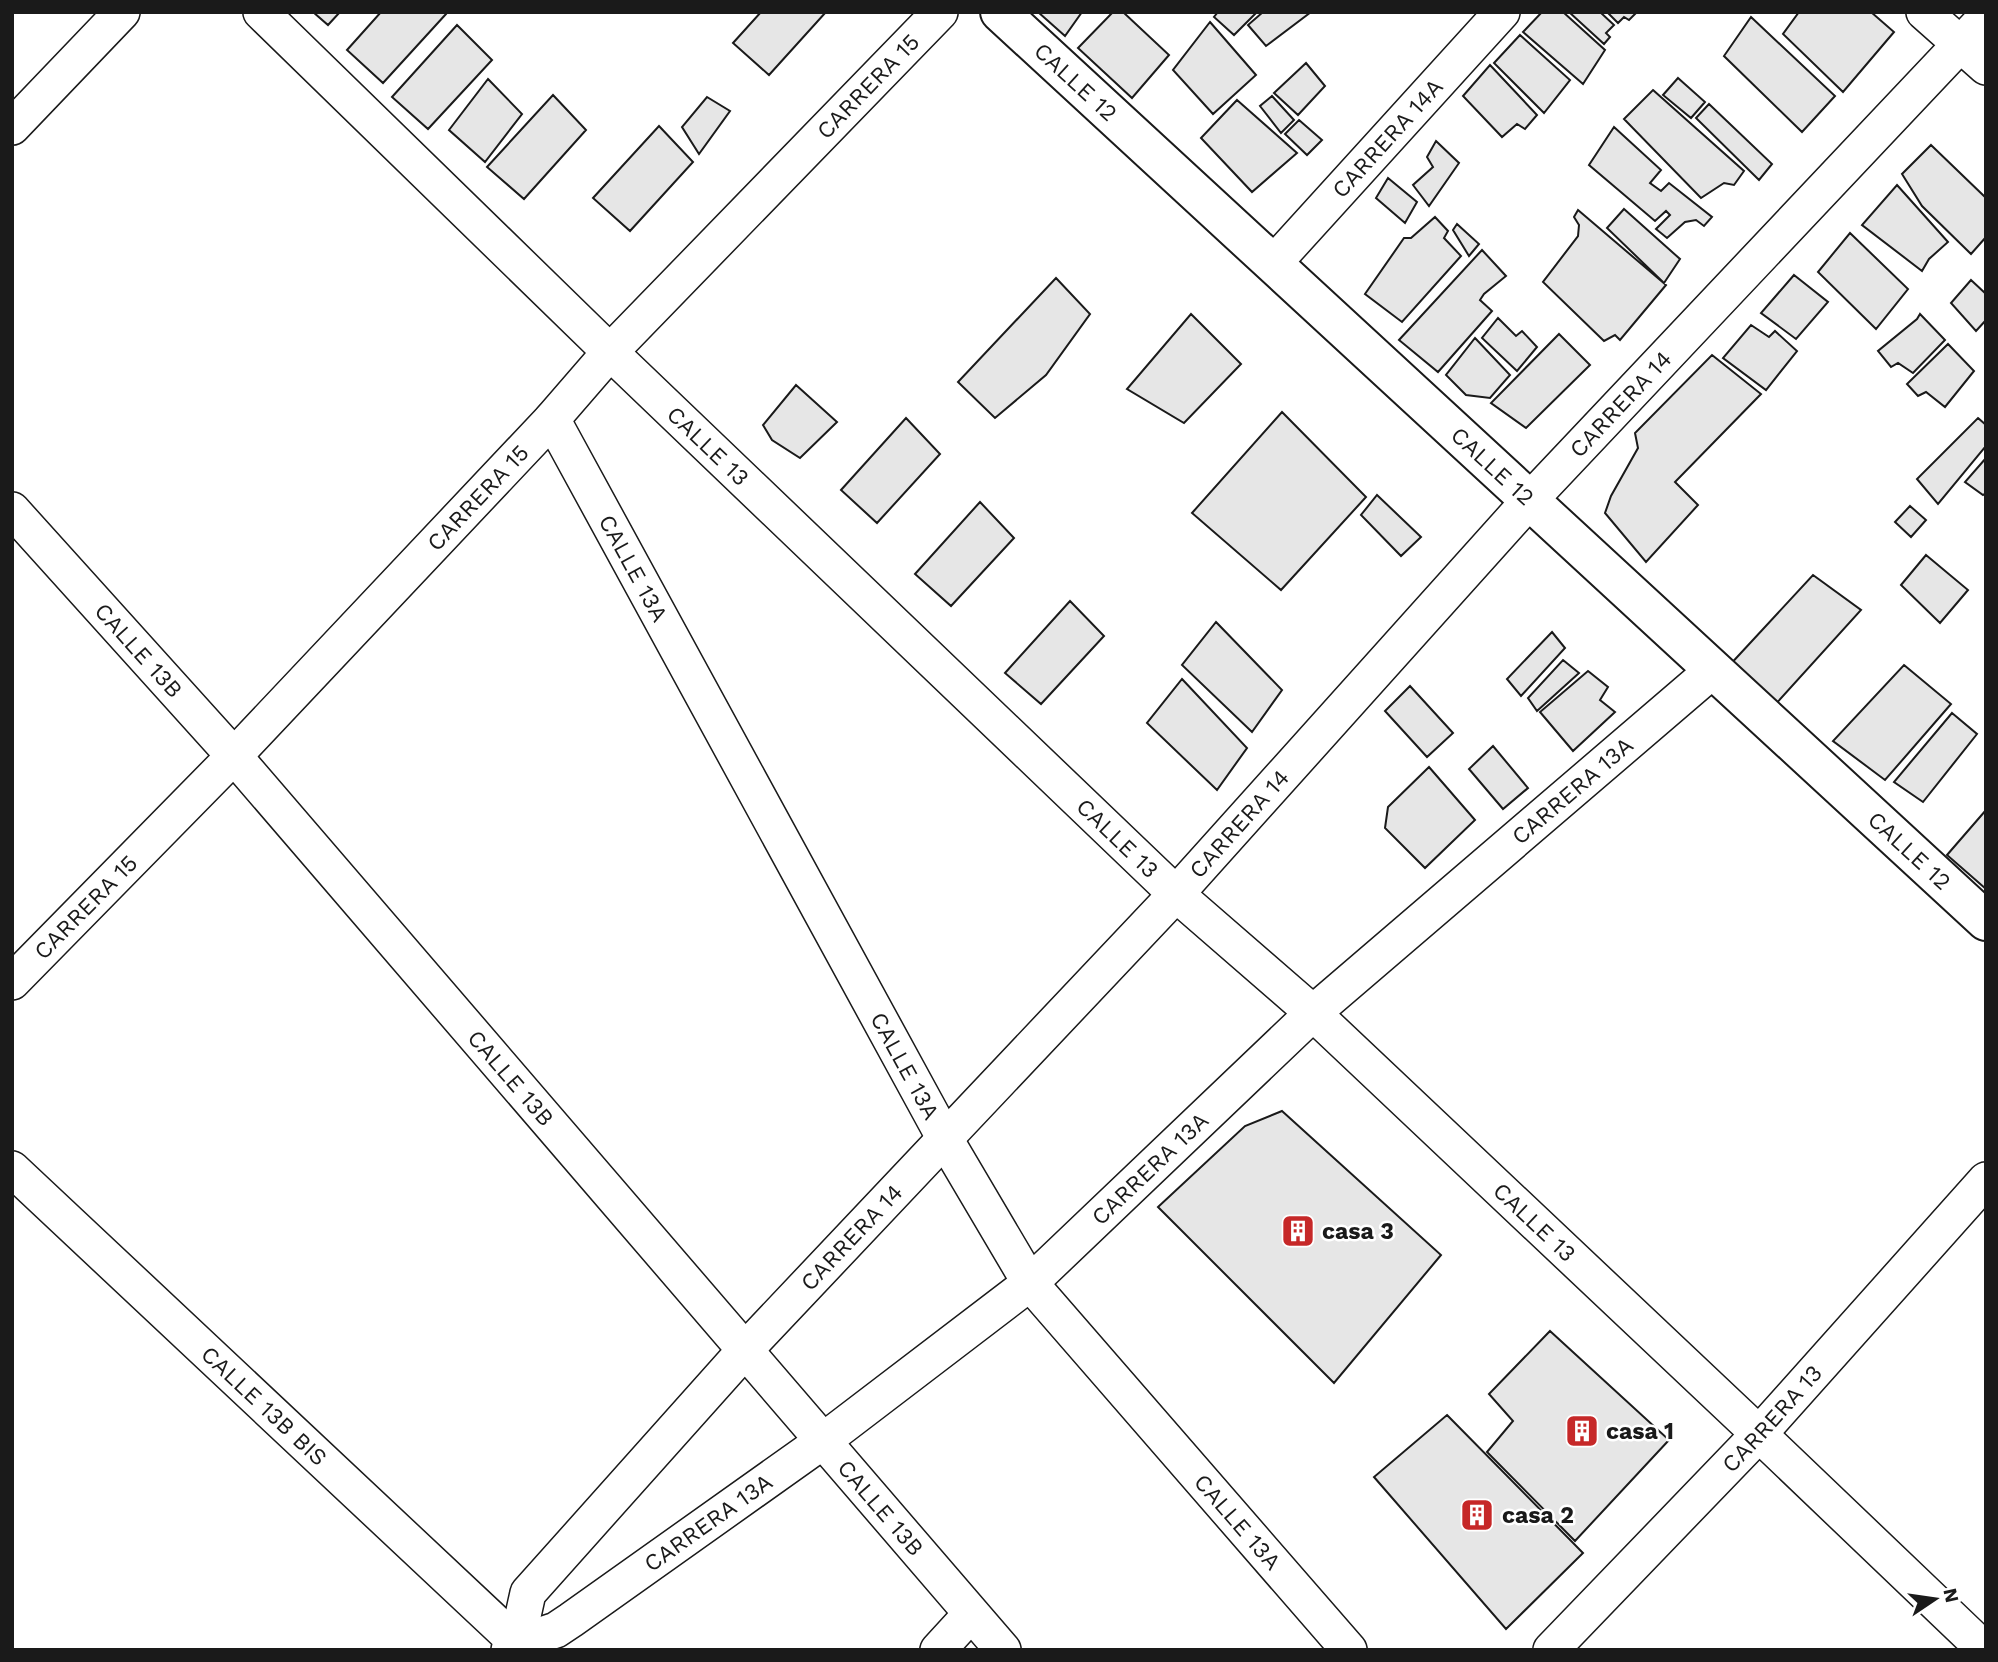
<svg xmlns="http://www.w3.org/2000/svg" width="1998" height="1662" font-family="'Work Sans',sans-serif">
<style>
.building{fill:#e6e6e6;stroke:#1a1a1a;stroke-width:2}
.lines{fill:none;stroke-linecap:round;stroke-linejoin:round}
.street-casing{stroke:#1a1a1a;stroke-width:38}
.secondary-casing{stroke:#1a1a1a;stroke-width:42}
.street{stroke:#fff;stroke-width:35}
.secondary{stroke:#fff;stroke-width:38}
.labels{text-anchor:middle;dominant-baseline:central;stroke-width:5;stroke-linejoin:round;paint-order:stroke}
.street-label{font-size:23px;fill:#1a1a1a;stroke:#fff}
.poi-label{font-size:23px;font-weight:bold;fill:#1a1a1a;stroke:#fff;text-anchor:start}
</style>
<rect width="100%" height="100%" fill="#fff"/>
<path class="building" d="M313,12H340L328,25Z
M381,12H445L446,14L383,83L347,50Z
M761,12H826L769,75L733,43Z
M1038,12H1082L1065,36Z
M1113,12H1123L1169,55L1132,98L1078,48Z
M1218,12H1257L1234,35L1214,17Z
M1263,12H1311L1266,46L1248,25Z
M1542,12H1563L1605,50L1583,84L1523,32Z
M1569,12H1600L1614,25L1606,33L1610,37L1604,44Z
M1607,12H1637L1629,20L1624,17L1618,23Z
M1799,12H1871L1894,32L1843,92L1783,34Z
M1751,17L1835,96L1802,132L1724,56Z
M1210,22L1256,75L1213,114L1173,70Z
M457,25L492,60L428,129L392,97Z
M1520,35L1570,80L1544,113L1494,63Z
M1306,63L1325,86L1298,115L1274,93Z
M1490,65L1537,115L1525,129L1517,124L1502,137L1463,96Z
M1678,78L1705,102L1691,118L1663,95Z
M488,79L522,114L485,162L449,130Z
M1653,90L1744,171L1734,185L1724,183L1701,198L1624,119Z
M553,95L586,130L524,199L487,167Z
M1272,96L1294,120L1281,133L1260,106Z
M707,97L730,111L699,154L682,127Z
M1237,100L1297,153L1252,192L1201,138Z
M1709,104L1772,164L1759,180L1696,118Z
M1299,120L1322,140L1307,155L1285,134Z
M659,126L693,162L630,231L593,198Z
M1614,127L1661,170L1650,183L1661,191L1669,183L1712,217L1704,226L1696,220L1685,222L1667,238L1656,229L1670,215L1666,211L1655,221L1589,165Z
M1436,141L1459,163L1429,206L1413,185L1433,167L1427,157Z
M1931,145L1986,198V237L1971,254L1922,206L1902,174Z
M1388,178L1417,202L1405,223L1376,198Z
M1897,185L1948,242L1929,259L1922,271L1862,225Z
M1624,209L1680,259L1664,283L1607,228Z
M1578,210L1666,285L1620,340L1615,335L1604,341L1543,282L1578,236L1579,225L1574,217Z
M1435,217L1448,231L1444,238L1461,256L1402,322L1365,294L1404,238H1411Z
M1457,224L1479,244L1469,256L1453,230Z
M1850,233L1908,289L1876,329L1818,272Z
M1482,250L1506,276L1484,294L1480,300L1492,311L1438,372L1399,340Z
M1794,275L1828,302L1796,339L1761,313Z
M1056,278L1090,314L1046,375L995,418L958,382Z
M1971,280L1986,294V320L1976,331L1951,303Z
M1191,314L1241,364L1184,423L1127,389Z
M1920,314L1945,340L1913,373L1898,363L1891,367L1878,351L1917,319Z
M1498,318L1516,336L1522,331L1537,347L1517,371L1482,338Z
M1751,325L1769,337L1775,331L1797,351L1766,390L1723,358Z
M1559,334L1590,365L1526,428L1491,403Z
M1475,338L1510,375L1490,398L1466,395L1446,375Z
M1948,344L1974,371L1945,407L1926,392L1918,396L1907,384Z
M1712,355L1761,394L1675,482L1698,505L1646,562L1605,513L1611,496L1638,448L1635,433Z
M796,385L837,422L800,458L772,440L763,425Z
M1282,412L1366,497L1281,590L1192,513Z
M906,418L940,454L877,523L841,490Z
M1978,418L1986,425V446L1938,504L1917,479Z
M1986,458V493L1983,495L1965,482Z
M1377,495L1421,537L1401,556L1361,515Z
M980,502L1014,538L951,606L915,574Z
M1910,506L1926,520L1911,537L1895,522Z
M1926,555L1968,590L1940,623L1901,585Z
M1813,575L1861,610L1774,706L1727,668Z
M1070,601L1104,636L1041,704L1005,673Z
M1216,622L1282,690L1252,732L1182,665Z
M1552,632L1565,648L1521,696L1507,679Z
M1563,660L1579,673L1537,711L1528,698Z
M1904,665L1951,704L1885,780L1833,741Z
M1588,671L1608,687L1600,700L1615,712L1573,751L1540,712Z
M1182,679L1247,748L1217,790L1147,723Z
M1410,686L1453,733L1427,757L1385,711Z
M1952,713L1977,734L1923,802L1894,782Z
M1493,746L1528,788L1503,809L1469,769Z
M1429,767L1475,820L1425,868L1385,828L1388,807Z
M1986,810V889L1947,855Z
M1282,1111L1441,1255L1334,1383L1158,1207L1245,1126Z
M1550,1331L1669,1440L1575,1541L1487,1452L1513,1421L1489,1394Z
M1447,1415L1583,1553L1506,1629L1374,1477Z"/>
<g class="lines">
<defs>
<g id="street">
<path id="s1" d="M261,12L610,352L1176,894L1313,1013L1759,1434L1985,1650"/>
<path d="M1924,12L1986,67"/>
<path d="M12,127L122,12"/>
<path id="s2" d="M1273,264L1502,12"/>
<path id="s3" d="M552,419L945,1139L1030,1283L1349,1650"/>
<path id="s4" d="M12,510L234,756L1003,1650"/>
<path id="s5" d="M12,982L234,756L552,419L610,352L940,12"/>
<path id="s6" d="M12,1169L517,1643"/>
<path id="s7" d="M517,1643L528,1593L746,1349L1176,894L1529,501L1986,17"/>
<path id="s8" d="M509,1650L517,1643L556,1630L571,1620L823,1441L1030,1283L1313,1013L1713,670"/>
<path d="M938,1650L971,1614"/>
<path id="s9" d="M1551,1650L1759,1434L1986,1180"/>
</g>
<g id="secondary">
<path id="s10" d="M1000,12L1986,921"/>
</g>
</defs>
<use href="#street" class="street-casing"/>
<use href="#secondary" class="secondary-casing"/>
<use href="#street" class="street"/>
<use href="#secondary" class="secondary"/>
</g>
<defs>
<symbol id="building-square" viewBox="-11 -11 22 22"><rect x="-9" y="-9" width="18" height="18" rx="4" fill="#c62828" stroke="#fff"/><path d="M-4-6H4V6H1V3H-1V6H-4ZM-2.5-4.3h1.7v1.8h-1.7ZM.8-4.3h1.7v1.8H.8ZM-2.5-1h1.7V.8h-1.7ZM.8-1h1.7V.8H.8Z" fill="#fff"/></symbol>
</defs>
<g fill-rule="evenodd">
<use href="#building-square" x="1279" y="1212" width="38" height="38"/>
<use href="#building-square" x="1563" y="1412" width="38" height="38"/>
<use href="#building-square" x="1458" y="1496" width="38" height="38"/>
</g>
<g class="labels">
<g class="street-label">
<text stroke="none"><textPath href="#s10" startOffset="103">CALLE 12</textPath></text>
<text stroke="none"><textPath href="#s5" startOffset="1239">CARRERA 15</textPath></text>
<text stroke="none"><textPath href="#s2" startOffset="170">CARRERA 14A</textPath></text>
<text stroke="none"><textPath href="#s7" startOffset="1666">CARRERA 14</textPath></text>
<text stroke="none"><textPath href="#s1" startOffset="623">CALLE 13</textPath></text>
<text stroke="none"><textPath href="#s10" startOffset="670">CALLE 12</textPath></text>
<text stroke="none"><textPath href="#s5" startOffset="672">CARRERA 15</textPath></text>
<text stroke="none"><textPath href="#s3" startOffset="170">CALLE 13A</textPath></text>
<text stroke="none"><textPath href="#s4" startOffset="189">CALLE 13B</textPath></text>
<text stroke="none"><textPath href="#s8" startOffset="1372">CARRERA 13A</textPath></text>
<text stroke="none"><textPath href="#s7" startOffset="1099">CARRERA 14</textPath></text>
<text stroke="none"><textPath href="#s1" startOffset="1190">CALLE 13</textPath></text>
<text stroke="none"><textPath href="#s10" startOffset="1237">CALLE 12</textPath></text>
<text stroke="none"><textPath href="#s5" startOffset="105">CARRERA 15</textPath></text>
<text stroke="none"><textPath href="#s3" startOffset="737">CALLE 13A</textPath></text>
<text stroke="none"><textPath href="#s4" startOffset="756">CALLE 13B</textPath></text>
<text stroke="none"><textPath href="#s8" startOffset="805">CARRERA 13A</textPath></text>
<text stroke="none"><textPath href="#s1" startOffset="1757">CALLE 13</textPath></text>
<text stroke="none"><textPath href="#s7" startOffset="532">CARRERA 14</textPath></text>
<text stroke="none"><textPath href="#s6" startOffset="346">CALLE 13B BIS</textPath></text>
<text stroke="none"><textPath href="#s9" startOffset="320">CARRERA 13</textPath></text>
<text stroke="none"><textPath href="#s4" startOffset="1323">CALLE 13B</textPath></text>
<text stroke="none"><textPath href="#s8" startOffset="238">CARRERA 13A</textPath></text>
<text stroke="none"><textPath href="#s3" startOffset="1304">CALLE 13A</textPath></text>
</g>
<g class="poi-label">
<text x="1322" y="1231">casa 3</text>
<text x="1606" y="1431">casa 1</text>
<text x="1502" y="1515">casa 2</text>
</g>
</g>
<rect width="1998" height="1662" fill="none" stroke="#1a1a1a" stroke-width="28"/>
<g transform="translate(1935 1599) rotate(77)" stroke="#ffffff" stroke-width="5" paint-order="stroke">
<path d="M0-5L12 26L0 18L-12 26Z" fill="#1a1a1a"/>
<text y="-10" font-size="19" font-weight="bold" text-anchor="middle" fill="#1a1a1a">N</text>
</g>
</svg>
